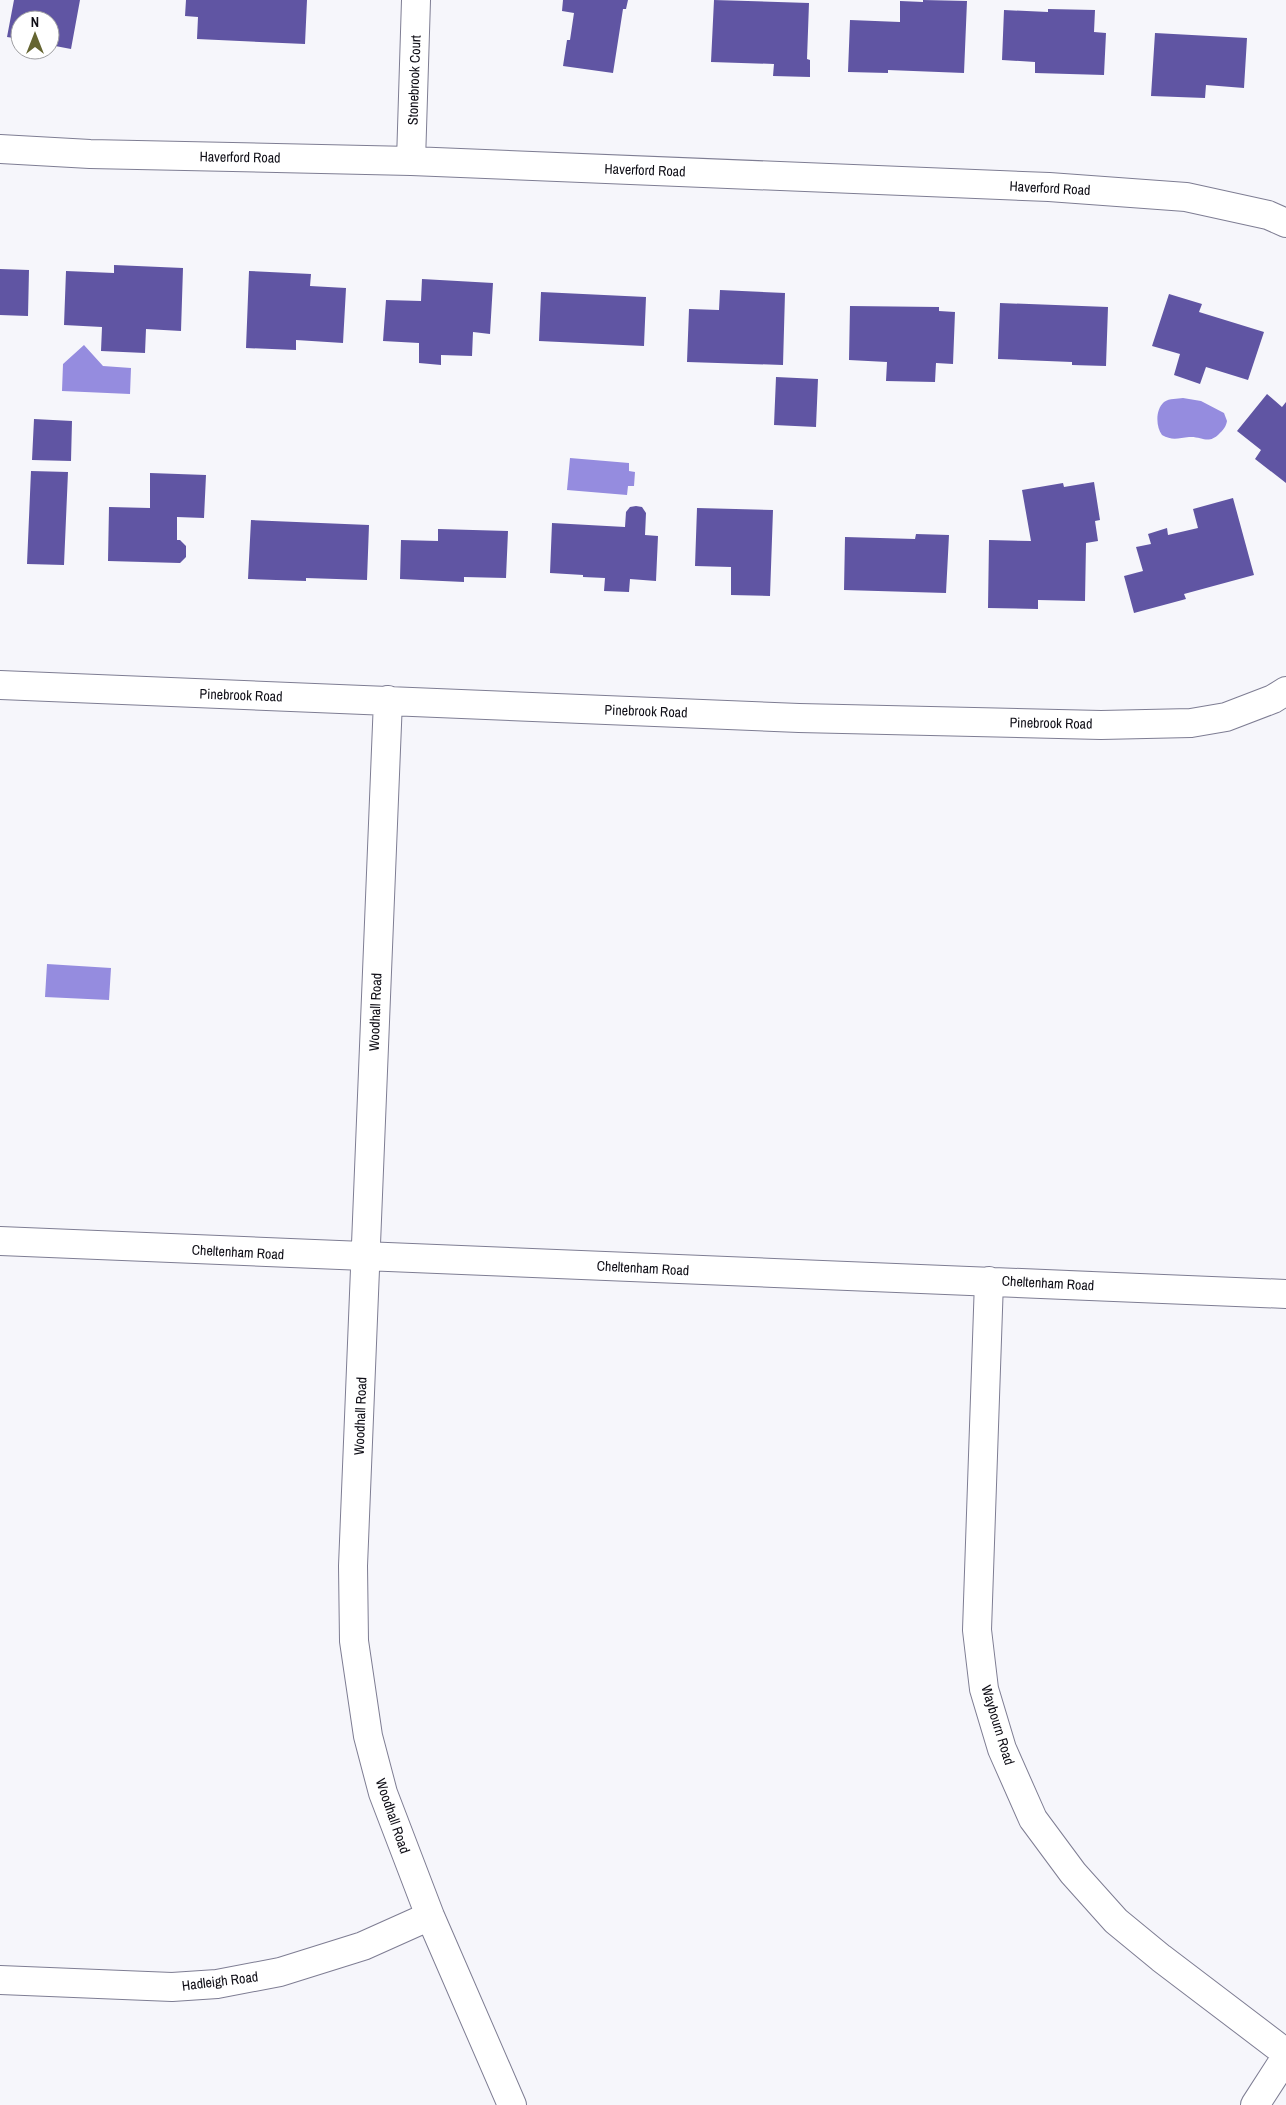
<svg xmlns="http://www.w3.org/2000/svg" width="1286" height="2105" font-family="'Archivo Narrow',sans-serif">
<style>
.water{fill:#958cdf}
.building{fill:#6055a3}
.lines{fill:none;stroke-linecap:round;stroke-linejoin:round}
.minor-casing{stroke:#7e7d93;stroke-width:30}
.minor{stroke:#fff;stroke-width:28}
.labels{text-anchor:middle;dominant-baseline:central;stroke-width:4;stroke-linejoin:round;paint-order:stroke}
.street-label{font-size:14px;fill:#0f0e16;stroke:#fff}
</style>
<rect width="100%" height="100%" fill="#f6f6fb"/>
<path class="water" d="M84,345L103,366L131,368L130,394L62,391L63,364Z
M1183,398L1201,401L1224,413L1227,421C1226,427 1223,430 1219,434C1208,445 1202,436 1189,437C1179,438 1172,441 1162,435C1156,427 1155,410 1164,402C1170,398 1177,399 1183,398Z
M570,458L629,463V471L635,472L634,486H628L627,495L567,490Z
M47,964L111,968L109,1000L45,997Z"/>
<path class="building" d="M14,0H80L71,49L50,45V20H20V39L7,37Z
M186,0H307L305,44L197,39L198,17L185,16Z
M563,0H628L626,9H623L613,73L563,66L567,40H570L574,13L562,11Z
M714,0L809,3L807,59L810,60V77L773,76L774,64L711,62Z
M923,0L967,1L964,73L888,70V73L848,72L850,20L900,22V1L923,2Z
M1048,9L1095,10L1094,32L1106,33L1104,75L1035,73V62L1002,60L1004,10L1048,12Z
M1155,33L1247,38L1244,88L1206,85L1205,98L1151,96Z
M114,265L183,268L181,331L146,329L145,353L101,351L102,327L64,325L66,271L114,273Z
M0,269L29,270L28,316L0,315Z
M249,271L311,274L310,286L346,288L343,343L296,340V350L246,348Z
M422,279L493,283L490,334L473,332L472,356L441,355V365L419,363V343L383,341L386,300L421,301Z
M720,290L785,293L783,365L687,362L689,309L719,310Z
M541,292L646,297L644,346L539,341Z
M1169,294L1202,304L1199,312L1264,332L1248,380L1206,367L1200,384L1174,375L1180,354L1152,346Z
M1000,303L1108,307L1106,366L1072,365V362L998,359Z
M850,306L939,307V311L955,312L953,364L936,363L935,382L886,381L887,362L849,360Z
M776,377L818,379L816,427L774,425Z
M1267,394L1282,407L1286,402V483L1255,459L1261,450L1237,431Z
M34,419L72,421L71,461L32,460Z
M31,471L68,472L64,565L27,564Z
M150,473L206,475L204,518L177,517V540H180L186,546V557L180,563L108,561L109,507L150,508Z
M1094,482L1100,520L1095,521L1098,541L1086,543L1085,601L1038,600V609L988,608L989,540L1031,541L1022,490L1063,483L1064,487Z
M1233,498L1254,575L1184,594L1186,599L1134,613L1124,576L1143,571L1136,547L1151,544L1148,534L1167,528L1168,535L1198,528L1193,509Z
M636,506L642,507L646,513L645,535L658,536L656,581L630,579L629,592L604,591L605,578L583,577V575L550,573L552,523L625,527L626,512L630,507Z
M697,508L773,510L770,596L731,595V567L695,566Z
M251,520L369,525L367,580L306,578V581L248,579Z
M438,529L508,531L506,578L464,577V582L400,579L401,540L438,541Z
M916,534L949,535L946,593L844,590L845,537L915,539Z"/>
<g class="lines">
<defs>
<path id="minor" d="M0,149L90,154L411,161L1049,187L1186,197L1268,215L1286,223
M411,161L416,0
M0,685L799,718L1101,725L1191,723L1226,717L1273,699L1286,691
M388,700L353,1566L354,1641L368,1736L383,1793L430,1916L512,2105
M0,1241L1286,1294
M989,1281L977,1630L984,1689L1002,1749L1033,1819L1073,1873L1116,1921L1161,1958L1286,2053
M0,1980L172,1987L217,1984L280,1972L363,1946L430,1916
M1255,2105L1286,2057"/>
</defs>
<use href="#minor" class="minor-casing"/>
<use href="#minor" class="minor"/>
</g>
<g class="labels">
<g class="street-label">
<text transform="translate(414 80) rotate(-88)">Stonebrook Court</text>
<text transform="translate(240 157) rotate(1)">Haverford Road</text>
<text transform="translate(645 170) rotate(2)">Haverford Road</text>
<text transform="translate(1050 188) rotate(3)">Haverford Road</text>
<text transform="translate(241 695) rotate(2)">Pinebrook Road</text>
<text transform="translate(646 711) rotate(2)">Pinebrook Road</text>
<text transform="translate(1051 723) rotate(1)">Pinebrook Road</text>
<text transform="translate(375 1012) rotate(-88)">Woodhall Road</text>
<text transform="translate(238 1252) rotate(3)">Cheltenham Road</text>
<text transform="translate(643 1268) rotate(3)">Cheltenham Road</text>
<text transform="translate(1048 1283) rotate(3)">Cheltenham Road</text>
<text transform="translate(360 1416) rotate(-88)">Woodhall Road</text>
<text transform="translate(998 1725) rotate(73)">Waybourn Road</text>
<text transform="translate(393 1816) rotate(71)">Woodhall Road</text>
<text transform="translate(220 1981) rotate(-7)">Hadleigh Road</text>
</g>
</g>
<g transform="translate(35 35)"><circle r="24" fill="#ffffff" stroke="#9f9fa2"/>
<path d="M0-4L9 19L0 12L-9 19Z" fill="#656531"/>
<text y="-8" font-size="14" font-weight="bold" text-anchor="middle" fill="#0f0e16">N</text>
</g>
</svg>
